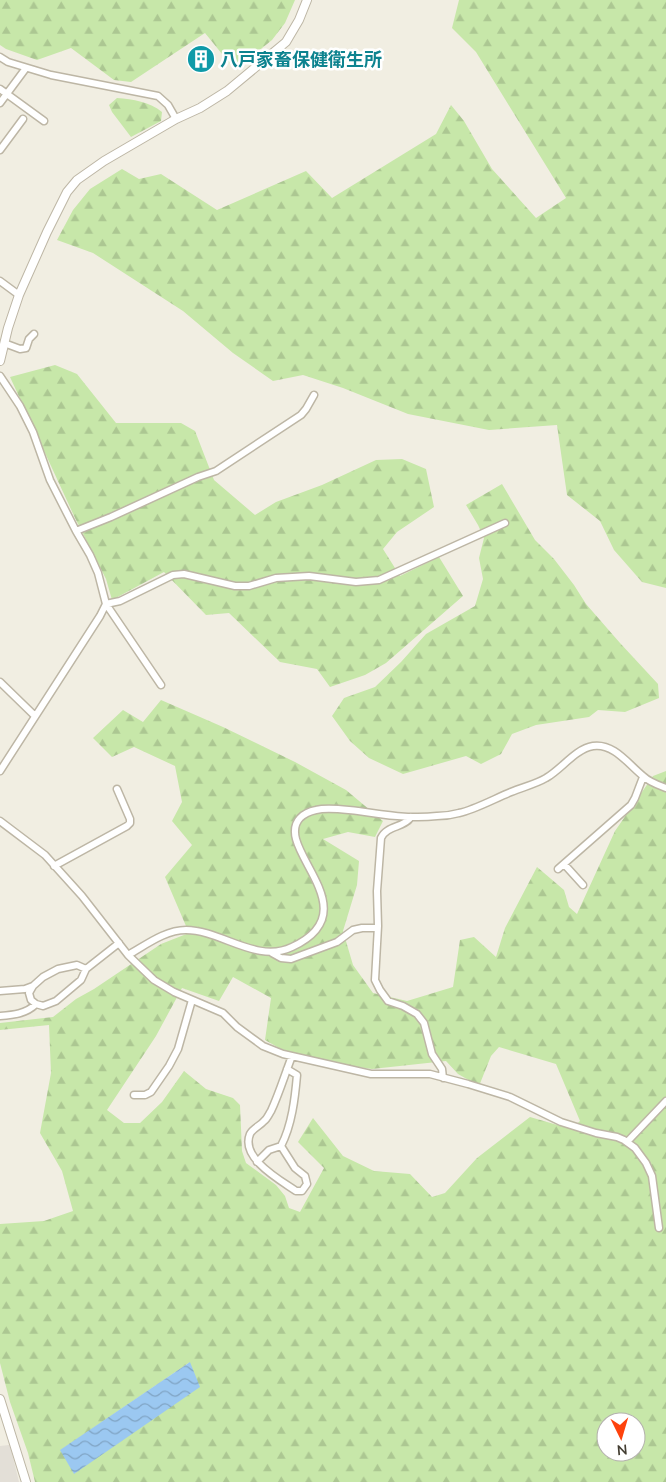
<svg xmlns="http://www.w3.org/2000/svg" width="666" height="1482" font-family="Mulish,'Noto Sans JP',sans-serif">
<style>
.industrial{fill:#e3dfd7}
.forest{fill:url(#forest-firs);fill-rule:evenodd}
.water{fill:url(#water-waves)}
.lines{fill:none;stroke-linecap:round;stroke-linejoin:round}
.minor-casing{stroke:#bdb6a5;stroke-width:9}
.tertiary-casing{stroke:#bdb6a5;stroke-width:10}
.minor{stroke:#fff;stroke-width:6}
.tertiary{stroke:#fff;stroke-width:8}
.labels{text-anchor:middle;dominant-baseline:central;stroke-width:5;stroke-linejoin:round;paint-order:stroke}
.culture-label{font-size:18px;font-weight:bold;fill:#0d838f;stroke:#fff;text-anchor:start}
</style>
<defs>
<pattern id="forest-firs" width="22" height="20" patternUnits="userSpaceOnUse" patternTransform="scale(1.25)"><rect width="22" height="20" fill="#c7e7a9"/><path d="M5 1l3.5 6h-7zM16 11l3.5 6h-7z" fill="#acc792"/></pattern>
<pattern id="water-waves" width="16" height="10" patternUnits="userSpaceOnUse" patternTransform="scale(1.25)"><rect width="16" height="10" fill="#9bc8f1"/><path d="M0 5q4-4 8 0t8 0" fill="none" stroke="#80a4c4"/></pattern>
</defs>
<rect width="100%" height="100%" fill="#f1eee2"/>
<path class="industrial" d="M9,1445L11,1449L19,1482H0V1446Z"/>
<path class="forest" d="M0,0H295L285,23L272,40L235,70L205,33L131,82L114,80L71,48L37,60L6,49L0,45Z
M459,0H666V588L642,582L614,550L600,521L567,495L557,425L489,430L408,414L343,388L303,375L273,381L233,353L183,311L93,253L57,240L73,210L90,189L122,169L139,179L161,174L217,210L306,171L332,198L436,134L451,105L464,121L492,169L536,218L566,198L476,52L452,28Z
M117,98C133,99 150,102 162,112L161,121L131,137L112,112L109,105Z
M55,365L77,374L116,423H181L195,431L214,480L255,515L276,502L322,485L376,460L402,459L426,469L434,507L397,532L383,549L400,576L439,557L463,596L386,663L365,675L330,687L317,669L280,662L229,613L206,615L164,572L112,600L106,579L75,518L10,377Z
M502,484L535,540L554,559L574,585L586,604L620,643L658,684L659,698L625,712L598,710L589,717L536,725L512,734L501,754L481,764L466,756L403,774L369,758L350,741L332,716L344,698L375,687L401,662L426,634L475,606L483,579L479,558L484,538L478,525L466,505Z
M161,700L223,727L295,762L346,790L383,821L375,837L348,832L323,839L359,861L357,885L343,931L353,965L373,993L407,1001L453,987L460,940L474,937L496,957L505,928L537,867L564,890L569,907L577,914L615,831L653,776L666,771V1482H35L28,1453L10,1402L0,1363V1224L44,1221L73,1211L62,1171L40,1133L51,1073L49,1025L0,1030V1023L53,1017L76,999L94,989L161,944L189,933L165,877L192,845L172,821L182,802L175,766L134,747L112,757L93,738L123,710L143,722ZM233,977L271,998L265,1040L279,1048L310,1060L372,1069L446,1061L458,1074L479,1086L491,1056L499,1047L556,1064L580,1121L571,1129L530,1117L477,1158L445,1193L432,1197L410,1174L374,1171L343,1156L313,1118L298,1142L324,1168L300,1212L289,1208L285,1196L276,1185L246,1163L242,1151L240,1105L233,1098L206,1089L184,1071L162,1102L140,1123H124L107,1110L156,1036L182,988L219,1001ZM190,1362L75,1473H74L61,1450ZM606,1422H636V1452H606Z"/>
<path class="water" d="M190,1362L200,1387L74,1474L60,1450Z"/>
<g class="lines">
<defs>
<path id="minor" d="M0,57L8,62L51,75L158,96L168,105L176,119
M0,89L44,121
M0,103L26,68
M0,150L23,119
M0,281L19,295
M4,343L20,349L26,348L29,339L34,334
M0,376L20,406L33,432L50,480L76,531L90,555L98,573L106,604L161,685
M76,531L111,517L198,477L216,471L301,415L306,409L314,395
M106,604L120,601L173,575L184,574L235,586H249L276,578L309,576L356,582L379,580L505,523
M0,682L35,716
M0,771L100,616L106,604
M411,817C404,828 387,825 381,838L377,891L378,926L375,980L380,990L388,1001L403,1006L417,1014L424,1023L432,1054L442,1069L443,1078
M0,821L45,855L82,896L128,955L154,980L174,992L223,1013L237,1027L263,1046L283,1054L371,1074H430L468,1084L510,1097L561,1122L596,1133L617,1137L624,1140L635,1148L646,1163L652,1176L659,1228
M564,864L583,885
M54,866L127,826L130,823V819L117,789
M558,869L631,805L635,798L643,777
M272,953L281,958L291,959L337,942L353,930L362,928H377
M128,955C146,945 165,930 186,930C221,930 257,964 292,947C372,910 272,848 300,818C304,814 311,811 316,810C329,807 345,810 358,811C384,815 411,819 437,816C444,816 452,815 459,813C474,810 496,798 511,792C523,787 536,784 546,778C562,769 575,749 593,746C614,743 628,764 643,776C649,782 658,785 666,788
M86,969L77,965L58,969L43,977L33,986L29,993L31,1000L36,1004L43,1006L56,1001L81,980L86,969L119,943
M0,991L25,989L33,986
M0,1016C13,1015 26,1014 36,1004
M134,1095H145L151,1092L169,1066L178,1049L192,1000
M627,1142L666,1101
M281,1146L295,1168L305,1176L307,1184L302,1191H296C280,1180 240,1158 250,1134C253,1128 260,1126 264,1121C267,1119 269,1114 271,1111C279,1094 285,1074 292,1056
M257,1162L269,1150L281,1146C292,1125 295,1098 297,1075L287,1069"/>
<path id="tertiary" d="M0,361L8,328L19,295L47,232L67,192L77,180L104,161L176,119L200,108L227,91L286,42L299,20L307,0
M0,1399L26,1482"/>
</defs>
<use href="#minor" class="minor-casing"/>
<use href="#tertiary" class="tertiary-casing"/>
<use href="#minor" class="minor"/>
<use href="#tertiary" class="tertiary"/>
</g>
<defs>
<symbol id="building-disc" viewBox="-11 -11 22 22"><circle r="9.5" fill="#0f9aa8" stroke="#fff"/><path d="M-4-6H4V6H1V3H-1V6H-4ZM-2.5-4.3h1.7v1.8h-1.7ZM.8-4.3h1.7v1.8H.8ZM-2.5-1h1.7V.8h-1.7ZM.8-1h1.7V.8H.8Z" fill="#fff"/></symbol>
</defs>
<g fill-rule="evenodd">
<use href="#building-disc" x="185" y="43" width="32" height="32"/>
</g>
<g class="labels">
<g class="culture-label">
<text x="220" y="59">八戸家畜保健衛生所</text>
</g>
</g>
<g transform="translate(621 1437) rotate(175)"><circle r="24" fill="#ffffff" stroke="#b4b2ad"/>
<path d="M0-4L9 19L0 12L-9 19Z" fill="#fe420c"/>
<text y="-8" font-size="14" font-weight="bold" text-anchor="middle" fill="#433e32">N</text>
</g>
</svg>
